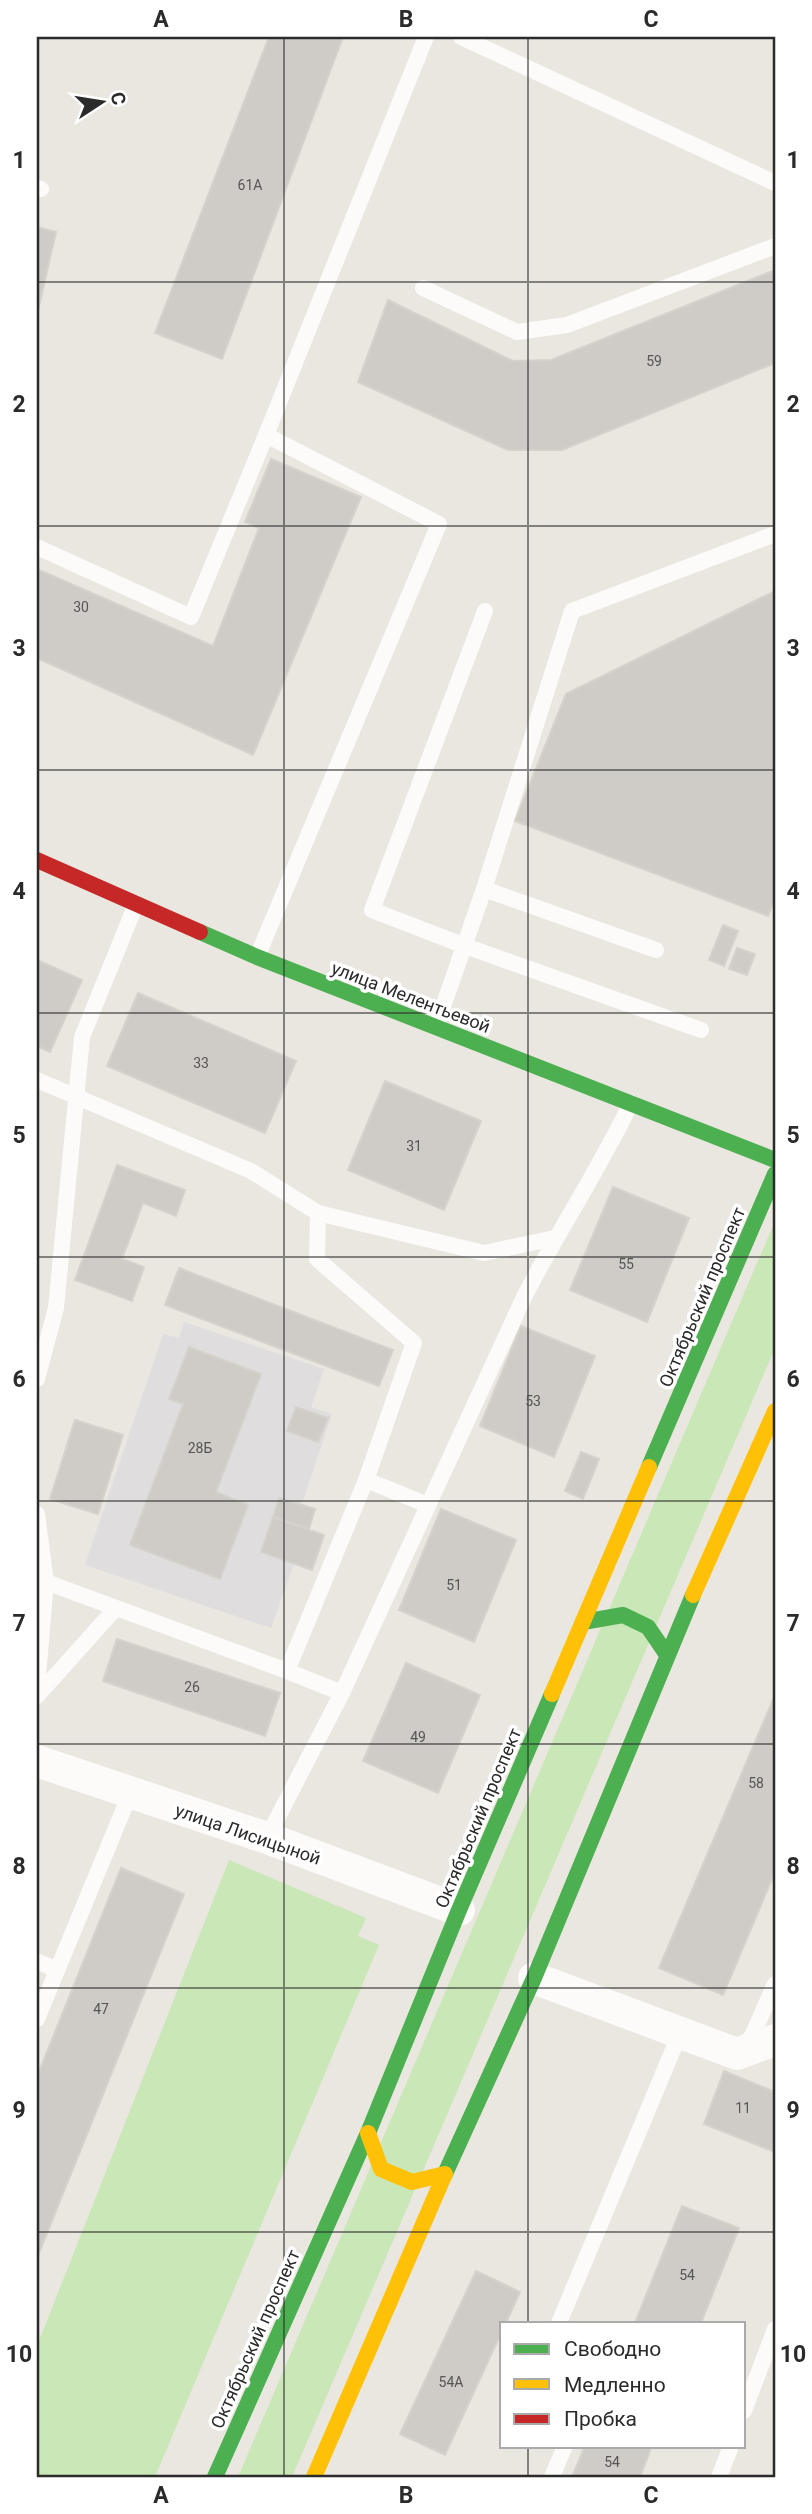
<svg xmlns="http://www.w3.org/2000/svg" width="812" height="2514" font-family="Roboto,sans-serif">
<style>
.industrial{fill:#e0dddf}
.green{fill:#c9e7b7}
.building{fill:#cfccc7;stroke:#d5d2cc;stroke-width:2}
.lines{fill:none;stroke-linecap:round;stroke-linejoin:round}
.lane{stroke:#fcfbfa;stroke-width:16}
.street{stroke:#fcfbfa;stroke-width:32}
.fast{stroke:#4caf50;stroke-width:16}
.slow{stroke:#ffc107;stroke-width:16}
.jam{stroke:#c62828;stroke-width:16}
.grid{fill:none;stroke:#2b2b2b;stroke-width:2;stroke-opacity:0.55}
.labels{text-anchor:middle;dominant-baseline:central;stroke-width:7;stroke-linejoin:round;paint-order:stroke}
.number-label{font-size:14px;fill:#565554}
.street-label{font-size:18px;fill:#2b2b2b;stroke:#fff}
.neatline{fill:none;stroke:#2b2b2b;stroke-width:2.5}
.grid-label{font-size:23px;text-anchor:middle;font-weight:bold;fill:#2b2b2b}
</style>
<rect width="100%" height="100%" fill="#eae6e0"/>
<path class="industrial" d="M184,1322L324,1369L311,1407L332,1414L302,1504L315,1509L309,1529L324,1535L312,1570L294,1564L271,1628L85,1565L163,1334L179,1338Z"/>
<path class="green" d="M775,1221V1348L292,2477H238Z
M229,1860L366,1918L358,1936L379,1945L155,2477H37V2346Z"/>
<path class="building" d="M269,37H343L222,359L155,333Z
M37,227L56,232L37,315Z
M775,270V363L562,450H508L358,382L388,300L513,361L551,360Z
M271,459L361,497L253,755L37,658V569L213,646L259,528L245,522Z
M775,591V900L768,916L515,821L566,694Z
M723,925L738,931L724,966L709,960Z
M737,948L755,954L747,975L729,969Z
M37,960L82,980L50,1052L37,1046Z
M138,993L296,1061L265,1133L107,1066Z
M385,1081L481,1121L444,1210L348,1170Z
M117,1165L185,1190L176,1216L143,1203L122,1259L144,1267L132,1301L75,1280Z
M613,1187L689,1218L647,1322L570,1290Z
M179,1268L393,1350L379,1386L165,1305Z
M521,1326L595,1356L554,1457L480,1426Z
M189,1347L261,1374L216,1492L248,1505L220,1579L130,1545L183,1404L169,1399Z
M296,1407L328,1418L318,1442L287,1431Z
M75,1420L123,1435L98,1514L50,1499Z
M581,1452L599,1459L583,1499L565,1491Z
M279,1498L315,1509L309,1529L273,1517Z
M441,1509L516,1540L474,1642L399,1610Z
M273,1517L324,1535L312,1570L261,1552Z
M117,1639L280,1693L265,1736L103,1681Z
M406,1663L480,1695L438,1793L363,1761Z
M775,1695V1872L723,1995L659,1968Z
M121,1868L184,1894L37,2258V2077Z
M724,2071L775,2092V2152L704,2124Z
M682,2206L739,2228L701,2323H635Z
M476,2271L520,2292L506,2323H502V2331L445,2455L400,2434Z
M585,2446H652L640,2477H572Z"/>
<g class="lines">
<path class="lane" d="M461,37L775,183
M37,188L41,189
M423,288L517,332L567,325L775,246
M266,435L426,37
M37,547L191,617L266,435L439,524L257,957
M485,611L372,910L465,946L701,1030
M484,889L656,950
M436,1027L484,889L572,611L775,534
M37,1080L251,1171L318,1213L484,1253L555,1238
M318,1213L317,1259L414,1343L366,1480L428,1505
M37,1379L56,1308L82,1037L136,904
M37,1514L46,1582L287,1671
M37,1688L46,1582
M342,1693L287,1671L366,1480
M37,1696L116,1608
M267,1838L342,1693L524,1297C558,1231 599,1170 631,1103
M37,1961L57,1970
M37,2019L130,1794
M743,2046L752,2036L775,1984
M559,2323L680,2033
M744,2411L775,2329
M552,2477L565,2446
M719,2477L731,2446"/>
<path class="street" d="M37,1761L267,1838L459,1910
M534,1978L737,2054L775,2040"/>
<path class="fast" d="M200,932L257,957L775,1160
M649,1467L775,1174
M583,1622L623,1615L648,1627L667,1655
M444,2176L534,1978L693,1595
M215,2477L368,2133L459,1910L552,1694"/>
<path class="slow" d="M693,1595L775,1411
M552,1694L649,1467
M368,2133L381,2169L412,2182L445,2174
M314,2477L444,2176"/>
<path class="jam" d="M37,860L200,932"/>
</g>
<path class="grid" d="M284,37V2477M528,37V2323M37,282H775M37,526H775M37,770H775M37,1013H775M37,1257H775M37,1501H775M37,1744H775M37,1988H775M37,2232H775M528,2446V2477"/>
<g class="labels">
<g class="number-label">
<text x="250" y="185">61А</text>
<text x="654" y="361">59</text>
<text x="81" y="607">30</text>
<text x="201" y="1063">33</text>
<text x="414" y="1146">31</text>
<text x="626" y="1264">55</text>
<text x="533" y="1401">53</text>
<text x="200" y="1448">28Б</text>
<text x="454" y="1585">51</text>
<text x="192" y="1687">26</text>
<text x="418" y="1737">49</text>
<text x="756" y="1783">58</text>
<text x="101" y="2009">47</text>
<text x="743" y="2108">11</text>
<text x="687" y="2275">54</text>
<text x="451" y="2382">54А</text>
<text x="612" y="2462">54</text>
</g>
<g class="street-label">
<text transform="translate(411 997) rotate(21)">улица Мелентьевой</text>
<text transform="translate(702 1297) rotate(-67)">Октябрьский проспект</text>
<text transform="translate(478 1818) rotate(-67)">Октябрьский проспект</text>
<text transform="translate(248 1834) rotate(19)">улица Лисицыной</text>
<text transform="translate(255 2339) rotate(-66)">Октябрьский проспект</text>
</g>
</g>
<rect width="812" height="2514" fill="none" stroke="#ffffff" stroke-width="77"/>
<rect x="500" y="2322" width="245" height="126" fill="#ffffff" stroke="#aaaaaa" stroke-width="2"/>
<rect x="514" y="2344" width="35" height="10" fill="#4caf50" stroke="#aaaaaa" stroke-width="2"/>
<text x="564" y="2356" font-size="21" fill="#2b2b2b">Свободно</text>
<rect x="514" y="2379" width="35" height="10" fill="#ffc107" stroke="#aaaaaa" stroke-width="2"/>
<text x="564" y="2392" font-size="21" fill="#2b2b2b">Медленно</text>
<rect x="514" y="2414" width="35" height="10" fill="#c62828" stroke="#aaaaaa" stroke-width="2"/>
<text x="564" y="2426" font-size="21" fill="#2b2b2b">Пробка</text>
<g transform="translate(102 102) rotate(78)" stroke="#ffffff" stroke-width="5" paint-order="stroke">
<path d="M0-5L12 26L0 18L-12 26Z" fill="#2b2b2b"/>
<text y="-10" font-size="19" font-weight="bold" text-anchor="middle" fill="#2b2b2b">С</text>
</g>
<rect x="38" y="38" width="736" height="2438" class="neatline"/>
<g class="grid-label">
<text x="161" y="27">A</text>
<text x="406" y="27">B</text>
<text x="651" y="27">C</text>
<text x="19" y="168">1</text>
<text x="793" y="168">1</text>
<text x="19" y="412">2</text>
<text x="793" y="412">2</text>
<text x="19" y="656">3</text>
<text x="793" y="656">3</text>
<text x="19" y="899">4</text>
<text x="793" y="899">4</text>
<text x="19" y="1143">5</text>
<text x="793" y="1143">5</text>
<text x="19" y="1387">6</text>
<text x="793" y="1387">6</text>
<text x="19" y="1631">7</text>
<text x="793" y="1631">7</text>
<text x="19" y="1874">8</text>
<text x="793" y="1874">8</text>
<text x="19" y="2118">9</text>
<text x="793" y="2118">9</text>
<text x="19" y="2362">10</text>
<text x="793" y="2362">10</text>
<text x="161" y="2503">A</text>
<text x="406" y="2503">B</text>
<text x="651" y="2503">C</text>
</g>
</svg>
